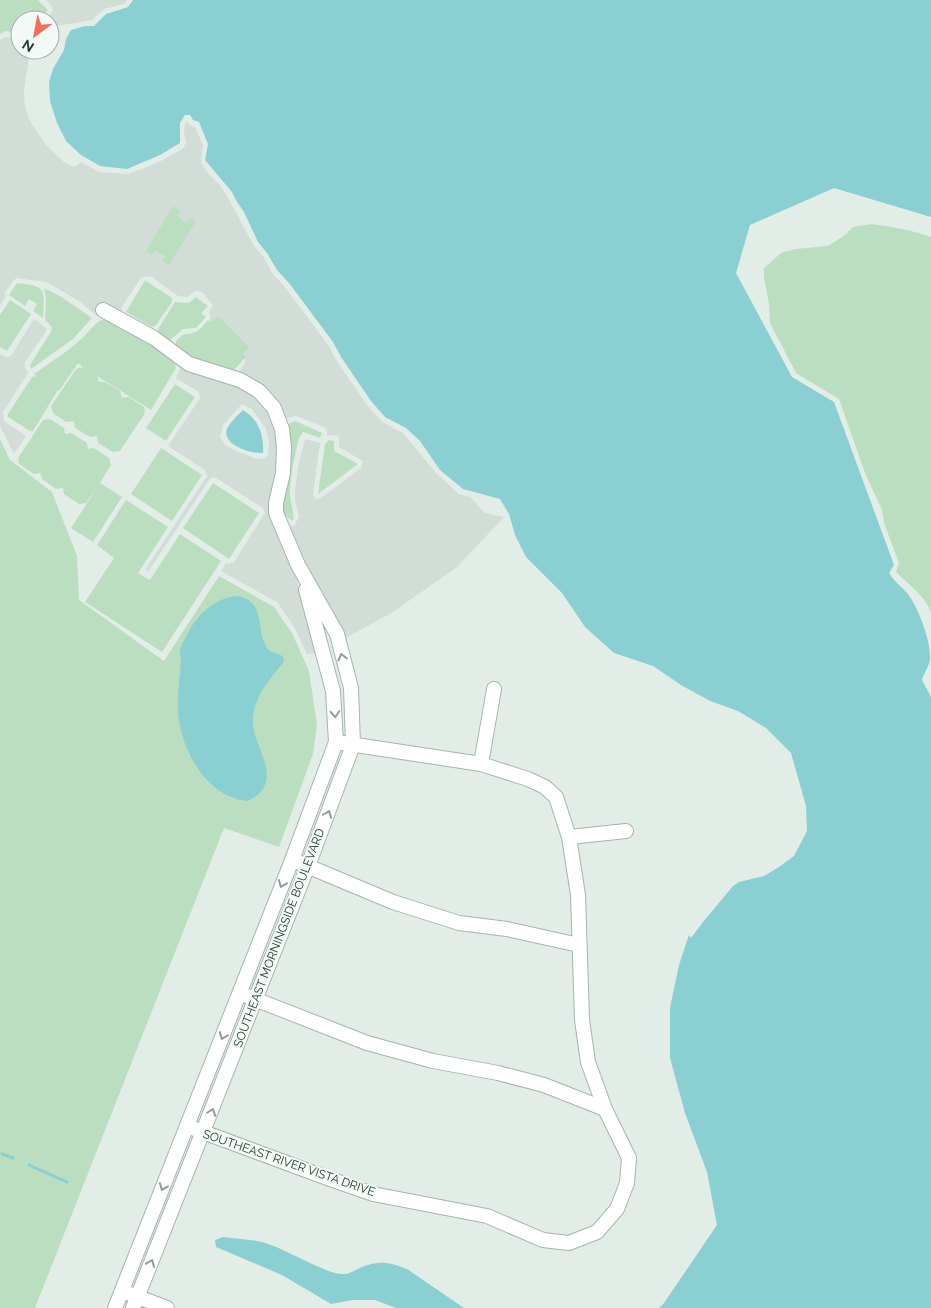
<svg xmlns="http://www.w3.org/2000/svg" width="931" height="1308" font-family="Raleway,sans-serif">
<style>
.built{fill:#d1ddd6;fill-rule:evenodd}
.green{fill:#bbdec1}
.water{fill:#8acfd2}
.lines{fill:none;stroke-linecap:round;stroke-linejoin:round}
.stream{stroke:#8acfd2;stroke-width:3}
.minor-casing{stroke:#a5b5ae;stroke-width:16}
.minor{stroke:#fff;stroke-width:14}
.oneway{stroke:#909e9a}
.labels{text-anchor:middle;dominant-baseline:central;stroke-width:4;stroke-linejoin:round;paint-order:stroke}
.street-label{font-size:12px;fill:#223e34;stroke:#f3f9f6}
</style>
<rect width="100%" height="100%" fill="#e3ede7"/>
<path class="built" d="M46,0H127L125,3L120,5L104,9L92,20L50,27V20H46L53,10L52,7Z
M5,37L20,39V50H30L24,91L25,107L30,121L46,145L64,162L72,166H76L81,162L99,172L129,174L161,161L179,151L184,147L186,142L184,133L185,124L187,121L189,125L195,127L203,145L201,163L207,172L219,184L227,196L254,246L263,256L272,273L285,287L329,346L336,360L367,405L382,422L403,433L437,474L459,494L470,497L485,513L504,517L457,567L393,612L344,639L303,563L286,524L292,526L295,525L299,516L295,500V490L299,462L305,439L320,443L313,494L316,499L321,498L361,468L363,461L339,447V437L335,435L327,436V431L324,427L296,416L287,418L285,420L238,373L245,363V358L207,324L211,318L209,312L213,305L202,292L195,291L187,297L178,296L152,277L146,276L140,279L122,307L121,314L101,303L95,313L98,315L97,316L82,303L47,282L16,278L5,292V298L0,306V40Z
M34,319L46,328V331L25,362V368L28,373L3,412L4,421L26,436L14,454L0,426V354L7,357L11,356Z
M181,366L238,385L255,395L270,411L277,431L279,448L278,473L274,486L293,568L318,653L307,654L296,630L277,602L221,571L226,563L229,564L234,562L265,513L263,508L216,478L213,477L209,480L148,572L145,570L207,476L205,470L168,446L200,398L199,392L176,378ZM242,404L252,409L266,429L269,443L268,455L265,458L256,459L232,449L225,445L220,437L223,425Z"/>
<path class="green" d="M0,0H38L48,10L39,20H20V33L5,31L0,34Z
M173,206L180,211L177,217L187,223L190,218L196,221L169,265L163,261L165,256L155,250L152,255L146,251Z
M872,224C892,227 912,230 931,237V612C924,595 909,585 896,572L899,563L884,523L882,510L865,473L839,399L796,373L770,323L769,304L764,278V268L781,253L795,249L828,246L845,235L853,227Z
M146,281L172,298V302L156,325L152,327L126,312L144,282Z
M17,283C48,286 44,290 43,318L33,311L37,304L29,299L25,306L9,295Z
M44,288L60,296L92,318L73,339L31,369L30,365L52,330L51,326L45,320L46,298Z
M196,297L208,306L201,313L206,317L196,328L183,329L170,340L158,331V329L175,302L189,303Z
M10,300L31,314L7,351L0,347V315Z
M218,316L249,347L243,354L246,357L233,371L190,356L176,347V341C186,331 184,336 195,332C201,330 204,324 208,320L211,323Z
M107,318L145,338L175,363L176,368L151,410L97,376L99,382H105L120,391L122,398L129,397L144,407L145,413L120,451L113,452L98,443L97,436L90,437L75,428L74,421L66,422L53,413L51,406L76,369L83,367L78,363L59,391L58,390L33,431H30L8,417V414L32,377L36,376L34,374C49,363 66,353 80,340C90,332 94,321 107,318Z
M175,384L195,397L166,441L146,428Z
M50,419L64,428L65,434L71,433L87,443L88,449L94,448L109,458L111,465L100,483L122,497L93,542L71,528L98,486L86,503L79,504L64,494L63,488L56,489L42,479L40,473L34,474L19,464L18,458L43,420Z
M295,421L322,433L320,438L303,432L299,438C295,456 290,475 290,493C290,503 295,512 293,521L284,515L282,503L289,479L290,459L286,428L290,423Z
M0,439L10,460L52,492L77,556L79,600L164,661L219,576L274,607L292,633L309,671L317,725L313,754L279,847L224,828L35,1308H0Z
M329,440L334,441V451L358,464L318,494L325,444Z
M161,448L202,475L172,521L131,494Z
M213,483L259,513L229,559L183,528Z
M126,500L168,527L138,573L150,580L180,534L221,561L162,652L85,602L114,558L97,545Z"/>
<path class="water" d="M133,0H931V217L834,188L750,225L736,273L792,377L834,402L894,565L889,573C895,583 904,588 910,597C919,610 931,642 930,658C930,665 924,673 922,680L931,697V1308H659L664,1303L717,1225L707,1172L685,1113L670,1058V1008L679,965L689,935L691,938L703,922L733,886L739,882L764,876L779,867L794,856L807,831L806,806L791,753L766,728L738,711L710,701L681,685L653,666L614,653L585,627L562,593L526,557L515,535L509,514L500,499L463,489L440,470L420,441L406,428L385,417L371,401L341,357L333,342L289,283L277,270L267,253L258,242L244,212L237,202L232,192L205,160L208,144L199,122L193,120L190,115H185L180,123V143L160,155L127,169L100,166L81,155L66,141L57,123L50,101L49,82L53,69L64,50L66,39L71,30L85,26H94L106,14L128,7Z
M243,410C259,420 264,435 263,453C251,454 221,444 227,429C230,422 238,415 243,410Z
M234,596C268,598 254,631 268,649C272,655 280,652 284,658L283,663C270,679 255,695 253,717C250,747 289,780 248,801C207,798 180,749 178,711C177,694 180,678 181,661C181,658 179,653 180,650C181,644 186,638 188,633C199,613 212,601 234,596Z
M223,1237C236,1239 252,1239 265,1243C284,1248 329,1276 344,1274C350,1274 357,1269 362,1267C379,1260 390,1262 407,1269L464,1308H396L375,1300H353L331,1304L282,1275L216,1247L215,1240Z"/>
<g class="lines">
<path class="stream" d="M2,1154L13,1158
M29,1165L67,1182"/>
<defs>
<path id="minor" d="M103,310L154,338L189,364L240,380L259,391L274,408L282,429L284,447L283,473L276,503V513L298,565L337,634L351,688L353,745L308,866L133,1308
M481,764L494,689
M569,837L626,831
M300,863L393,902L459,923L507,929L579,945
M247,996L367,1043L433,1061L498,1073L544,1085L605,1109
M187,1126L327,1178L373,1194L487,1216L543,1240L569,1243L597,1232L617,1209L627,1183L629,1158L605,1109L588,1062L582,1020L578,895L569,837L556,797L545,787L528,779L481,764L336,742
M130,1294L167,1308
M115,1308L292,860L336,742L333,691L306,590"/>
</defs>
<use href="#minor" class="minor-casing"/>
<use href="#minor" class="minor"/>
</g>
<defs><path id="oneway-chevron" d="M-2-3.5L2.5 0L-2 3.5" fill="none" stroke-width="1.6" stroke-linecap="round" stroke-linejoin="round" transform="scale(1.25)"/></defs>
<g class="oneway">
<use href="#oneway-chevron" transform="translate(342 657) rotate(-104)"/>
<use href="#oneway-chevron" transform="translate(335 714) rotate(87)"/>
<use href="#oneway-chevron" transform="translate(328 814) rotate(-69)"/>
<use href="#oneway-chevron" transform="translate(282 884) rotate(112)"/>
<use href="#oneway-chevron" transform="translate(223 1036) rotate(111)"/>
<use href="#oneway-chevron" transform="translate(212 1112) rotate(-69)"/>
<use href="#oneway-chevron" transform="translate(163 1187) rotate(112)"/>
<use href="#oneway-chevron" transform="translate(151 1263) rotate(-68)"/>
</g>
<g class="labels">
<g class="street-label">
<text transform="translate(279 938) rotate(-69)">SOUTHEAST MORNINGSIDE BOULEVARD</text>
<text transform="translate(289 1163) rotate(19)">SOUTHEAST RIVER VISTA DRIVE</text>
</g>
</g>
<g transform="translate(35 35) rotate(212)"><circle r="24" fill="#f3f9f6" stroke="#9faea8"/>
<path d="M0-4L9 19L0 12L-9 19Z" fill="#f36f5a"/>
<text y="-8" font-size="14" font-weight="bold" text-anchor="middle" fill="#223e34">N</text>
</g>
</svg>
